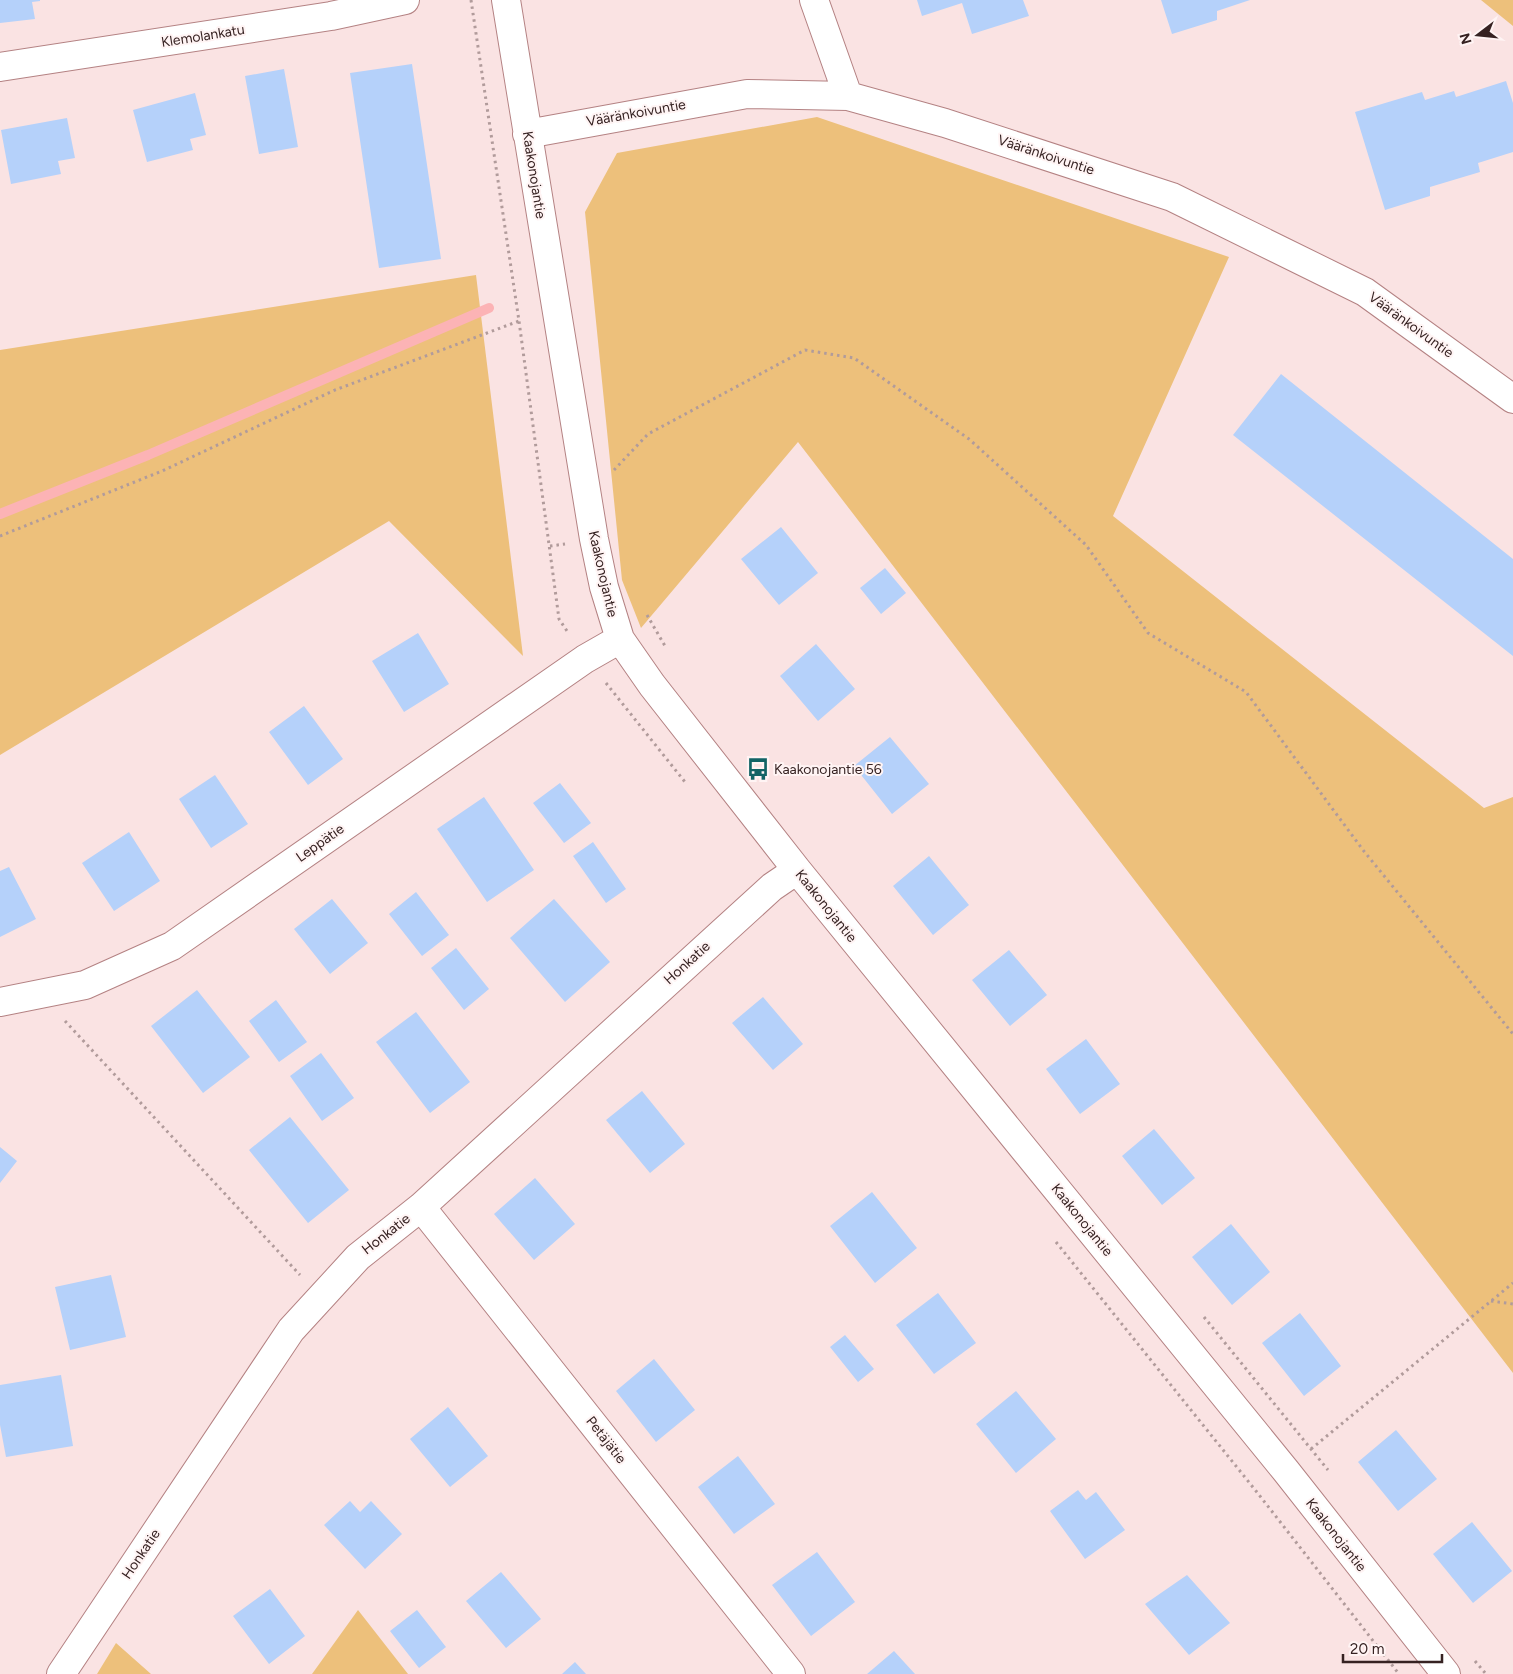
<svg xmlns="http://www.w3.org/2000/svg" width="1513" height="1674" font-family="Figtree,sans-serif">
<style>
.green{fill:#edc07b}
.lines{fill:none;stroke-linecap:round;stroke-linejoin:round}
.stream{stroke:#fcb3b5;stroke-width:10}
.building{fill:#b5d1fa}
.street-casing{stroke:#b48283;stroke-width:30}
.path{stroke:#b19b9b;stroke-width:3;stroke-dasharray:2.5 4;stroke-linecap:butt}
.street{stroke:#fff;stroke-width:28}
.labels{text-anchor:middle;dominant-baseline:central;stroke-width:4;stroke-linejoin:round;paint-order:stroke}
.street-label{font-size:14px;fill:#362222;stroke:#fff4f4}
.poi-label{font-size:14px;fill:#362222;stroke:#fff4f4;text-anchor:start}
</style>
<rect width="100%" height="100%" fill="#fae3e3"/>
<path class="green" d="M1481,0H1513V26Z
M817,117L1229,257L1113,516L1484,808L1513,797V1373L798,442L641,628L622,580L585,212L617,153Z
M476,275L523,656L389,521L0,755V350Z
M358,1610L408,1674H312Z
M116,1643L151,1674H97Z"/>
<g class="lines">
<path class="stream" d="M0,514L148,455L489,308"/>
</g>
<path class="building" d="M0,0H40V1L32,2L35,19L0,23Z
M917,0H1023L1029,16L972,34L962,3L922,16Z
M1161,0H1250L1217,11V20L1172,34Z
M412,64L441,259L379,268L350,73Z
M284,69L298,147L259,154L245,76Z
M1506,81L1513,103V152L1478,163L1480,172L1430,187V196L1385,210L1355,112L1422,92L1425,100L1454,91L1456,97Z
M195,93L206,135L190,139L193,150L147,162L133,110Z
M67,118L75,158L58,161L61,174L11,184L1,130Z
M1281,374L1513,559V656L1233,435Z
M781,527L818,573L779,605L741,559Z
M885,568L906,593L881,614L860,588Z
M418,633L449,684L404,712L372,661Z
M816,644L855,689L818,721L780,676Z
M304,706L343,759L308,785L269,732Z
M890,737L929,784L892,814L854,766Z
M215,775L248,824L211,848L179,799Z
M560,783L591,823L564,843L533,803Z
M484,797L534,870L487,902L437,829Z
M129,832L160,881L114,911L82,863Z
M593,842L626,889L606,903L573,856Z
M929,856L969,905L933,935L893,886Z
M9,867L36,919L0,937V871Z
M416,892L449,935L422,956L389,914Z
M332,899L368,943L330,974L294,929Z
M554,899L610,962L565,1002L510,938Z
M456,948L489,989L464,1010L431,968Z
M1009,950L1047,995L1010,1026L972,980Z
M197,990L250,1057L203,1093L151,1026Z
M763,997L803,1044L773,1070L732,1023Z
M276,1000L307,1042L279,1062L249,1021Z
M416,1012L470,1082L430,1113L376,1042Z
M1086,1039L1120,1084L1080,1114L1046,1069Z
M321,1053L354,1098L322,1121L290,1076Z
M642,1091L685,1144L650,1173L606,1120Z
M290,1117L349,1190L308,1223L249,1150Z
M1154,1129L1195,1178L1162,1205L1122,1156Z
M0,1147L17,1161L0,1183Z
M535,1178L575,1224L534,1260L494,1214Z
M872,1192L917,1248L875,1283L830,1226Z
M1231,1224L1270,1272L1232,1305L1192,1257Z
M111,1275L126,1337L70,1350L55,1287Z
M938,1293L976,1343L934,1374L896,1325Z
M1300,1313L1341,1366L1304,1396L1262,1343Z
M845,1335L874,1369L858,1382L830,1347Z
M654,1359L695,1410L656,1442L616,1391Z
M61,1375L73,1446L6,1457L0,1425V1385Z
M1016,1391L1056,1439L1016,1473L976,1424Z
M448,1407L488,1456L450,1487L410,1439Z
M1396,1430L1437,1479L1398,1511L1358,1462Z
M738,1456L775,1504L734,1534L698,1487Z
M1078,1490L1086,1500L1096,1492L1125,1530L1085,1559L1050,1511Z
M350,1501L360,1512L371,1501L402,1534L365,1569L324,1525Z
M1472,1522L1512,1571L1473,1603L1433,1554Z
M817,1552L855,1602L811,1636L772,1585Z
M501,1572L541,1619L506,1648L466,1601Z
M1187,1575L1230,1623L1189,1655L1145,1604Z
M270,1589L305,1636L269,1664L233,1616Z
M417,1610L446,1647L419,1668L390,1631Z
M894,1651L915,1674H867Z
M575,1662L586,1674H562Z"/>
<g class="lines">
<defs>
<path id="street" d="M506,0L594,539L604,587L620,639L652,685L797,870L1286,1471L1446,1674
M814,0L848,96
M0,67L331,16L405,0
M527,134L747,94L848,96L945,123L1172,197L1365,292L1513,399
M0,1002L85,985L172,946L585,659L620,639
M421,1207L791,1674
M61,1674L291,1330L358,1257L421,1207L772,887L797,870"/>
</defs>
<use href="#street" class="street-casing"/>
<path class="path" d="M471,0L519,321L559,619L569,634
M614,470L648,434L805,350L854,358L969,439L1086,545L1148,633L1246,692L1363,850L1513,1034
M0,536L162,471L335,390L519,321
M550,546L565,544
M647,615L665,646
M606,683L685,782
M65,1021L300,1275
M1056,1242L1256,1491L1399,1674
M1491,1301L1513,1304
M1204,1317L1328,1470
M1311,1449L1513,1283
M1475,1661L1486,1674"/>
<use href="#street" class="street"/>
</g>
<defs>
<symbol id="bus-bare" viewBox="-9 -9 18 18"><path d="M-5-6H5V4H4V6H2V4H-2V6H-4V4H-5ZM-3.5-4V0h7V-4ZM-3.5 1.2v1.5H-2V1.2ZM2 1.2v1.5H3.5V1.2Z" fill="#126365" stroke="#fff4f4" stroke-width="2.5" paint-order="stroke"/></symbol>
</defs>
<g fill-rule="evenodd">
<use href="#bus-bare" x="742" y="753" width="32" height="32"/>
</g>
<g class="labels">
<g class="street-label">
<text transform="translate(203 36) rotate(-9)">Klemolankatu</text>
<text transform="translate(636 113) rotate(-10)">Vääränkoivuntie</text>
<text transform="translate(1046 155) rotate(18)">Vääränkoivuntie</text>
<text transform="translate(534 175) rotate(81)">Kaakonojantie</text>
<text transform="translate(1411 325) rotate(36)">Vääränkoivuntie</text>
<text transform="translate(603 574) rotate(77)">Kaakonojantie</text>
<text transform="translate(320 843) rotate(-35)">Leppätie</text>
<text transform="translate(826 906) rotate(51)">Kaakonojantie</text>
<text transform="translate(687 963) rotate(-42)">Honkatie</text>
<text transform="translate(1082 1220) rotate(51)">Kaakonojantie</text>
<text transform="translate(386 1234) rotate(-38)">Honkatie</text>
<text transform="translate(606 1440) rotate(52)">Petäjätie</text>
<text transform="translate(1336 1535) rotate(52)">Kaakonojantie</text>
<text transform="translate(141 1554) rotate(-56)">Honkatie</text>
</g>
<g class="poi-label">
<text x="774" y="769">Kaakonojantie 56</text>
</g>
</g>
<g transform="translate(1478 35) rotate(254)" stroke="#fff4f4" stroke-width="4" paint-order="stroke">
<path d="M0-4L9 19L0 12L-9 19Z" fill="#362222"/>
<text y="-8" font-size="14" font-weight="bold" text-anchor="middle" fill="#362222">N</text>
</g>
<path d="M1343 1654v8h99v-8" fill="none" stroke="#362222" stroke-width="2.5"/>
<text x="1350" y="1654" font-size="15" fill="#362222" stroke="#fff4f4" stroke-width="4" paint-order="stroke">20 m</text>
</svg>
